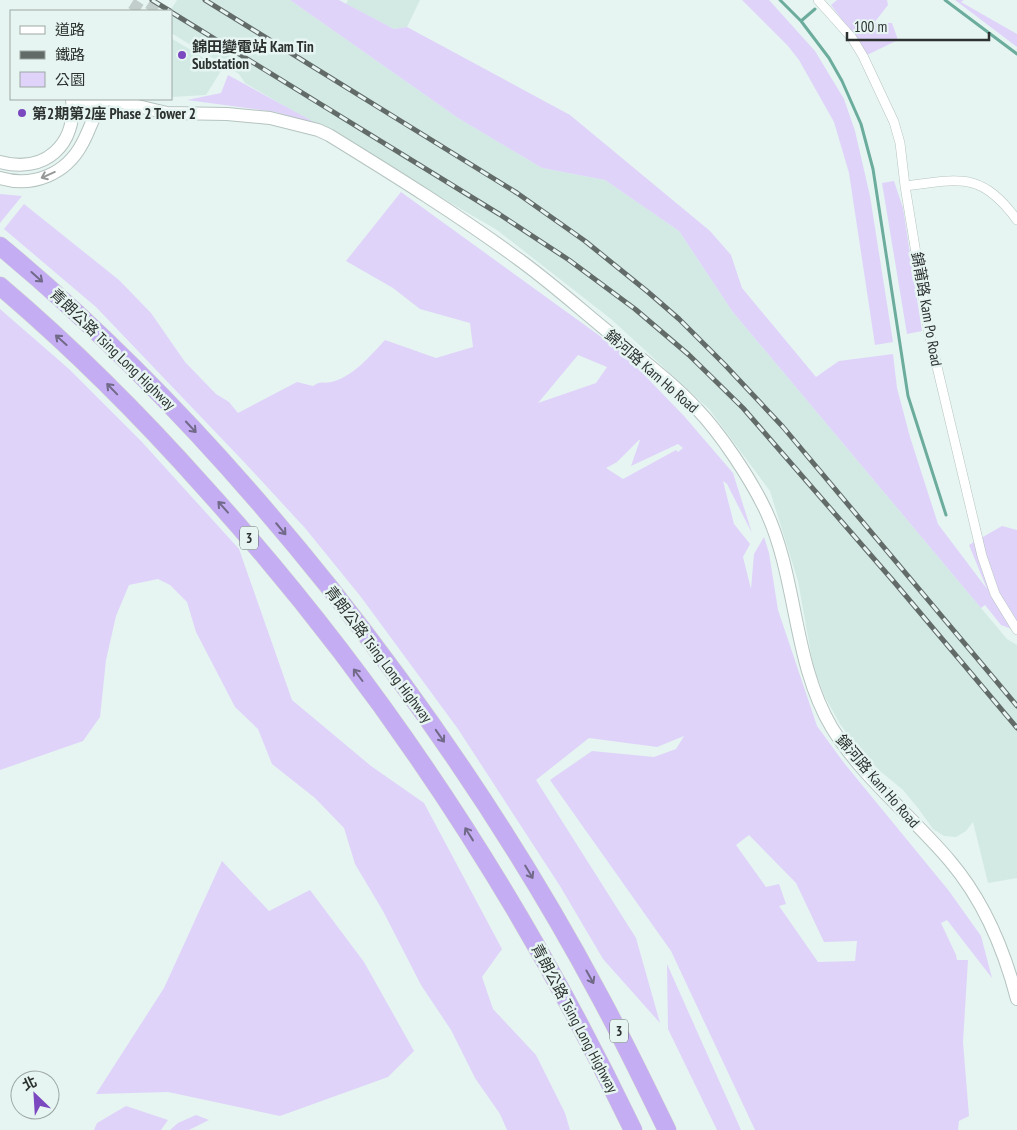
<svg xmlns="http://www.w3.org/2000/svg" width="1017" height="1130" font-family="'PT Sans Narrow','Noto Sans TC',sans-serif">
<style>
.built{fill:#d3eae4}
.green{fill:#dfd3fa;fill-rule:evenodd}
.lines{fill:none;stroke-linecap:round;stroke-linejoin:round}
.stream{stroke:#6bac9d;stroke-width:3}
.tertiary-tunnel{stroke:#c1cecb;stroke-width:11;stroke-dasharray:11 5.5;stroke-linecap:butt}
.minor-casing{stroke:#b5c4c0;stroke-width:10}
.secondary-casing{stroke:#b5c4c0;stroke-width:14}
.motorway-casing{stroke:#d1d2d2;stroke-width:19}
.minor{stroke:#fff;stroke-width:9}
.secondary{stroke:#fff;stroke-width:12}
.motorway{stroke:#c5adf3;stroke-width:18}
.rail-casing{stroke:#636b69;stroke-width:5}
.rail{stroke:#e6f5f1;stroke-width:3;stroke-dasharray:9;stroke-linecap:butt}
.oneway{stroke:#969898}
.oneway2{stroke:#716988}
.poi-dot{fill:#7b48bf;stroke:#e6f5f1;stroke-width:2}
.labels{text-anchor:middle;dominant-baseline:central;stroke-width:5;stroke-linejoin:round;paint-order:stroke}
.shield{fill:#e6f5f1;stroke:#646c6b;stroke-width:1}
.shield-label{font-size:14px;font-weight:bold;fill:#2d3231}
.poi-label{font-size:15px;font-weight:bold;fill:#2d3231;stroke:#e6f5f1;text-anchor:start}
.street-label{font-size:15px;fill:#2d3231;stroke:#e6f5f1}
</style>
<rect width="100%" height="100%" fill="#e6f5f1"/>
<path class="built" d="M177,0H290L458,118L542,168L605,180L679,231L732,311L1007,639L1017,645V878L988,883L973,822L966,831L956,837L944,836L933,829L918,808L903,790L880,771L857,747L840,724L825,697L813,665L798,581L770,491L709,409L611,319L497,230L245,83L239,74L171,33L170,11Z
M348,0H420L407,27L394,29L346,4Z
M171,38L222,69L206,95L171,97Z"/>
<path class="green" d="M290,0H339L394,29L407,27L570,115L710,231L731,255L742,288L816,377L839,361L893,354L897,388L910,437L938,524L987,589L969,545L1002,526L1017,530V631L1001,625L985,605L981,608L732,311L679,231L605,180L542,168L458,118Z
M742,0H769L815,51L844,99L855,131L870,196L893,342L875,345L849,173L834,122L799,60L788,46Z
M837,0H887L888,5L874,23H892L898,40L867,55L855,37L831,5Z
M955,0H964L961,2L1017,34V47Z
M228,75L323,127L276,112L187,100L221,93Z
M894,181L903,208L922,331L907,334L882,183Z
M401,192L622,352L684,416L733,473L752,533L727,484L723,481L734,524L750,544L743,557L751,589L754,554L764,537L769,553L778,610L817,726L844,763L949,891L981,936L992,978L947,920L941,923L956,955L957,960H968L963,1042L969,1116L959,1121L958,1130H755L671,951L550,780L592,751L654,757L676,749L684,736L657,747L589,738L536,780L636,938L660,1023L603,959L560,886L458,729L361,597L305,528L245,463L96,307L4,229L24,204L119,280L151,313L185,362L216,394L229,402L238,413L297,382L313,386C322,380 322,384 331,382C353,377 370,356 385,340L436,358L473,347L470,323L420,309L393,288L346,261ZM578,355L607,367L596,383L538,403ZM639,440H640L631,466L678,444L683,448L678,452L676,450L623,479L606,468L617,462ZM749,835L796,883L824,942L857,941L855,961L818,962L779,906L786,904L779,884L766,887L736,845Z
M0,194L22,196L0,223Z
M0,309L69,369L141,441L239,549L292,700L371,766L424,803L502,949L482,977L493,1009L536,1055L565,1113L570,1130H507L500,1114L475,1078L451,1030L421,985L383,911L355,864L344,828L315,798L272,764L258,729L235,707L196,632L187,602L170,585L158,579L129,585L116,616L106,660L100,717L83,741L0,770Z
M222,861L269,911L310,890L364,962L414,1051L388,1077L280,1116L168,1092L96,1094L164,988Z
M667,964L741,1130H717L668,1029Z
M126,1106L168,1120L161,1130H94L97,1123Z
M196,1115L209,1120L189,1130H170L178,1123Z"/>
<g class="lines">
<path class="stream" d="M780,0L801,21L829,58L842,81L861,124L873,169L908,396L946,515
M945,0L1017,54
M801,21L815,9"/>
<path class="tertiary-tunnel" d="M133,11L140,0
M150,11L157,0"/>
<defs>
<path id="minor" d="M818,0L852,38L863,56L894,122L900,143L905,186L929,333L982,556L995,594L1017,630
M905,186C960,179 981,171 1017,220"/>
<path id="secondary" d="M74,99C84,108 95,107 106,100
M108,99L167,113L227,114L270,118L318,130L329,135C394,175 460,216 521,261C551,283 578,307 606,330C637,356 670,380 697,409C721,434 750,478 765,509C798,578 792,661 832,728C863,778 912,816 950,861C984,901 1004,949 1017,999
M0,162C45,174 77,145 72,99
M0,178C33,188 66,174 82,144C90,130 93,115 103,102"/>
<path id="motorway" d="M0,246C122,347 231,464 330,588C431,716 522,851 599,995C623,1039 645,1085 667,1130
M0,286C73,348 141,416 205,488C379,680 521,897 633,1130"/>
</defs>
<use href="#minor" class="minor-casing"/>
<use href="#secondary" class="secondary-casing"/>
<use href="#motorway" class="motorway-casing"/>
<use href="#minor" class="minor"/>
<use href="#secondary" class="secondary"/>
<use href="#motorway" class="motorway"/>
<defs>
<path id="rail" d="M152,0L170,11
M205,0L517,193L585,241L648,292L679,319L725,365L783,427L1017,706
M171,12L499,214L569,260L635,309L689,355L743,408L895,583L1017,728"/>
</defs>
<use href="#rail" class="rail-casing"/>
<use href="#rail" class="rail"/>
</g>
<defs><path id="oneway-shaft" d="M-6 0H5M1.5-3L5.5 0L1.5 3" fill="none" stroke-width="1.6" stroke-linecap="round" stroke-linejoin="round" transform="scale(1.25)"/></defs>
<use class="oneway" href="#oneway-shaft" transform="translate(48 175) rotate(156)"/>
<g class="oneway2">
<use href="#oneway-shaft" transform="translate(37 277) rotate(42)"/>
<use href="#oneway-shaft" transform="translate(61 340) rotate(-138)"/>
<use href="#oneway-shaft" transform="translate(112 389) rotate(-134)"/>
<use href="#oneway-shaft" transform="translate(191 427) rotate(47)"/>
<use href="#oneway-shaft" transform="translate(223 507) rotate(-132)"/>
<use href="#oneway-shaft" transform="translate(281 529) rotate(50)"/>
<use href="#oneway-shaft" transform="translate(358 675) rotate(-127)"/>
<use href="#oneway-shaft" transform="translate(440 736) rotate(55)"/>
<use href="#oneway-shaft" transform="translate(469 834) rotate(-122)"/>
<use href="#oneway-shaft" transform="translate(529 872) rotate(59)"/>
<use href="#oneway-shaft" transform="translate(590 977) rotate(61)"/>
</g>
<g class="poi-dot">
<circle cx="182" cy="55" r="5"/>
<circle cx="22" cy="113" r="5"/>
</g>
<g class="labels">
<g class="shield">
<rect x="240" y="526.5" width="18" height="23" rx="4"/>
<rect x="610" y="1019.5" width="18" height="23" rx="4"/>
</g>
<g class="shield-label">
<text x="249" y="538">3</text>
<text x="619" y="1031">3</text>
</g>
<g class="poi-label">
<text x="192" y="46">錦田變電站 Kam Tin<tspan x="192" dy="17">Substation</tspan></text>
<text x="32" y="113">第2期第2座 Phase 2 Tower 2</text>
</g>
<g class="street-label">
<text transform="translate(927 309) rotate(80)">錦莆路 Kam Po Road</text>
<text transform="translate(113 349) rotate(44)">青朗公路 Tsing Long Highway</text>
<text transform="translate(652 371) rotate(41)">錦河路 Kam Ho Road</text>
<text transform="translate(379 654) rotate(53)">青朗公路 Tsing Long Highway</text>
<text transform="translate(878 781) rotate(49)">錦河路 Kam Ho Road</text>
<text transform="translate(575 1018) rotate(62)">青朗公路 Tsing Long Highway</text>
</g>
</g>
<rect x="10" y="10" width="162" height="90" fill="#e6f5f1" stroke="#9ca7a4"/>
<rect x="20" y="26" width="25" height="8" fill="#ffffff" stroke="#9ca7a4"/>
<text x="55" y="35" font-size="15" fill="#2d3231">道路</text>
<rect x="20" y="51" width="25" height="8" fill="#636b69" stroke="#9ca7a4"/>
<text x="55" y="60" font-size="15" fill="#2d3231">鐵路</text>
<rect x="20" y="72" width="25" height="15" fill="#dfd3fa" stroke="#9ca7a4"/>
<text x="55" y="85" font-size="15" fill="#2d3231">公園</text>
<g transform="translate(35 1095) rotate(335)"><circle r="24" fill="#e6f5f1" stroke="#9ca7a4"/>
<path d="M0-4L9 19L0 12L-9 19Z" fill="#7b48bf"/>
<text y="-8" font-size="14" font-weight="bold" text-anchor="middle" fill="#2d3231">北</text>
</g>
<path d="M847 32v8h142v-8" fill="none" stroke="#2d3231" stroke-width="2.5"/>
<text x="854" y="32" font-size="15" fill="#2d3231" stroke="#e6f5f1" stroke-width="4" paint-order="stroke">100 m</text>
</svg>
